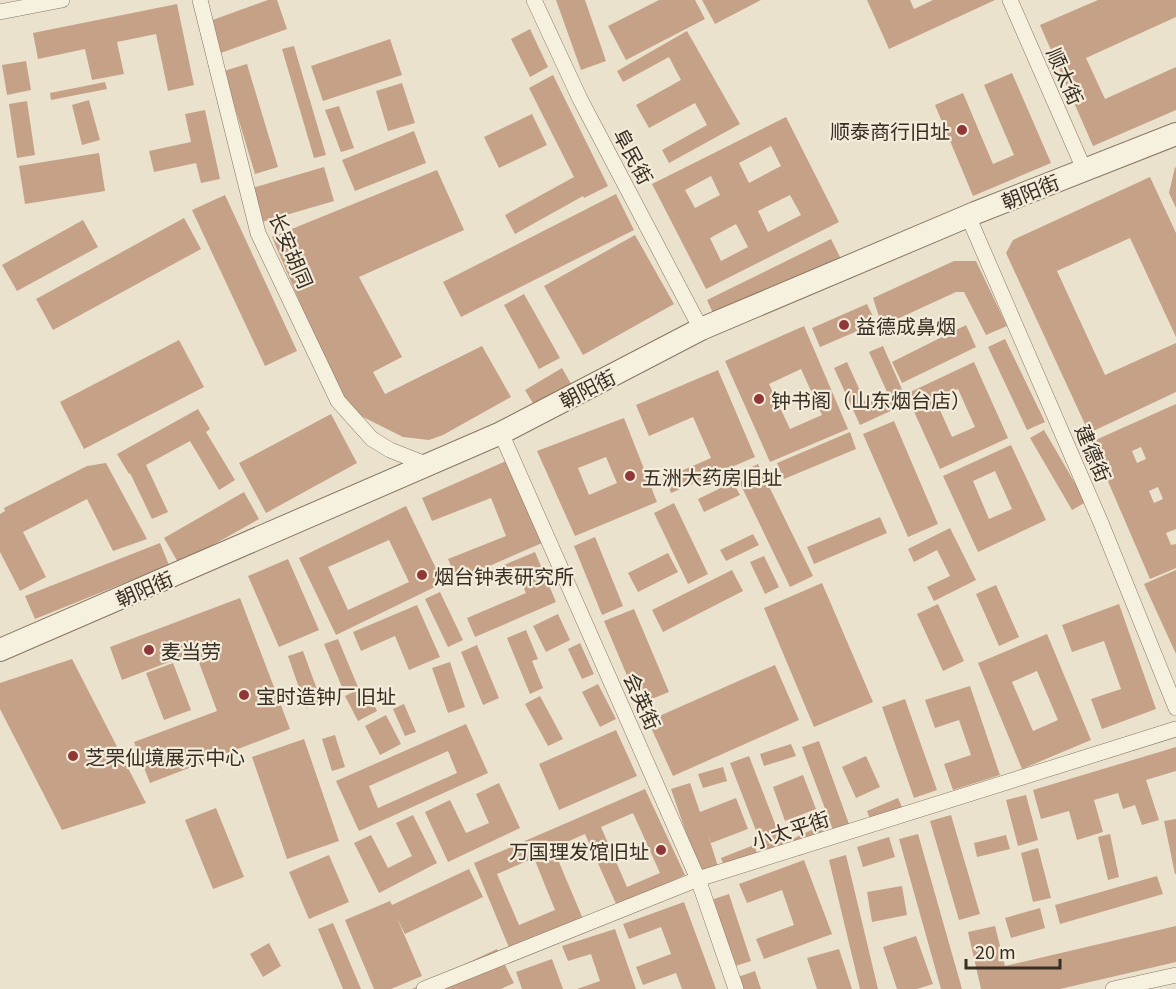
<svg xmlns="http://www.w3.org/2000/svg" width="1176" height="989" font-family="Georgia,'Noto Sans SC',serif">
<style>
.building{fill:#c5a187;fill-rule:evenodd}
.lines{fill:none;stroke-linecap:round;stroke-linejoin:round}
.service-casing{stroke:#877662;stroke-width:16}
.pedestrian-casing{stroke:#877662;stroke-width:24}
.service{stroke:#f6f0df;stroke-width:15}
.pedestrian{stroke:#f6f0df;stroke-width:22}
.poi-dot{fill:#903838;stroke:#f3ecdb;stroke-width:2}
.labels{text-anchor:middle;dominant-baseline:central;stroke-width:4.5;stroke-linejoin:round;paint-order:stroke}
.street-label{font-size:20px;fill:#392e23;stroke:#f3ecdb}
.poi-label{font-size:20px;fill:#392e23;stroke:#f3ecdb;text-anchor:start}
</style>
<rect width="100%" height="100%" fill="#ebe2cd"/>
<path class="building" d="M268,0H277L287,29L218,54L207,22Z
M556,0H585L606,61L581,70Z
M659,0H695L705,19L626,60L608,26Z
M702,0H761L715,24Z
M867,0H910L914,9L933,0H995L889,49Z
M1098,0H1176V17L1086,58L1105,99L1176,67V110L1093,146L1040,25Z
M177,4L194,85L168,91L156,34L117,42L124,74L92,80L85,49L38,59L33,33Z
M530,29L548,67L530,77L511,39Z
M687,31L740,124L669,163L662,150L707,125L695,103L649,128L636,105L681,80L669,57L623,82L617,71Z
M390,39L402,75L323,101L311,66Z
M294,46L326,155L314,158L282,49Z
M26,61L31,90L7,95L2,65Z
M247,64L278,167L255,174L224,71Z
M1012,73L1051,163L973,196L935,105L963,93L993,164L1014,155L984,85Z
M553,75L608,186L584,198L583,196L515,234L505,215L574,177L529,88Z
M105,82L107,89L51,100L50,93Z
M402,83L415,123L388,131L376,91Z
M89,100L100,140L82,145L72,105Z
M27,101L35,155L17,158L9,104Z
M339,106L354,148L341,152L325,110Z
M205,110L220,179L201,183L196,163L154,172L149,151L191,142L185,114Z
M532,114L547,145L499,168L484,137Z
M786,117L839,222L706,289L652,184ZM771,146L781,166L749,183L739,163ZM711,176L720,195L695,208L685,190ZM790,195L801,215L768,232L758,211ZM736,224L748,247L721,261L710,238Z
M414,131L426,163L355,191L342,160Z
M99,153L105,191L25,204L19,166Z
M324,167L334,201L262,222L252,188Z
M1175,167L1176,168V208L1169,193Z
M437,170L464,230L359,277L402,357L373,372L385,394L482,346L511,397L443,435L429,440L403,437L361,416L339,395L272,237Z
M1150,177L1176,233V337L1130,238L1057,271L1105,375L1176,343V392L1089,433L1006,253L1013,240Z
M616,194L634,230L461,317L443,282Z
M225,195L297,351L265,366L192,210Z
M184,218L201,249L53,330L36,299Z
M83,220L98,247L17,291L2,265Z
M635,235L674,304L583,355L544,286Z
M831,239L842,261L717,322L707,300Z
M954,261H976L1007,326L986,335L964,292H956L882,326L873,298Z
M524,294L560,358L539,369L504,305Z
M867,304L876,323L820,347L812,328Z
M966,325L976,347L902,383L892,362Z
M804,326L848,429L770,462L725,361ZM801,369L822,415L790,429L769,384Z
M1005,339L1045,422L1027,430L988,347Z
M179,340L204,387L84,449L60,402Z
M883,346L908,403L860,425L834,368L847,362L866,404L888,394L869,352Z
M974,362L1008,438L940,469L906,394ZM958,389L975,427L952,437L935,399Z
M562,368L574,389L537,410L525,390Z
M718,370L755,457L671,493L665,478L711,458L693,417L649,436L636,405Z
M1176,404V529L1166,533L1171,545L1176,544V568L1150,579L1091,442ZM1141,447L1146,459L1137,463L1132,451ZM1158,487L1163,499L1154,503L1149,491Z
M198,409L210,429L206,432L235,480L219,490L190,441L146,465L168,512L152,519L130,473L129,474L117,454Z
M331,414L357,463L266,513L239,463Z
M624,418L657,502L575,536L537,451ZM606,457L617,483L589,495L578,468Z
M894,421L938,524L908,537L863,434Z
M1044,430L1086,502L1072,510L1030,438Z
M850,432L856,449L784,479L777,463Z
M1011,445L1046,520L978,552L943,476ZM995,471L1012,509L989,519L973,481Z
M506,461L542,543L457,580L448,559L506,536L491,498L432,521L422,498Z
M106,463L147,539L113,551L87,499L23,532L46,577L20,591L0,552V514L5,511L4,508L87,466Z
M758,464L813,576L790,587L736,475Z
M733,482L740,495L704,512L698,499Z
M244,492L259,519L179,564L164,538Z
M674,503L708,574L688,584L654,513Z
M406,506L443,583L336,635L299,558ZM389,540L409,582L348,610L328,567Z
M880,517L887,533L814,564L807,547Z
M950,528L976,580L934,601L927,587L950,576L937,550L914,562L908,549Z
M753,534L759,545L726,561L720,550Z
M595,537L623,606L602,615L574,546Z
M160,543L169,565L35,619L25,596Z
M535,552L556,602L475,637L467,618L526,593L516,571L484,585L480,575Z
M668,553L678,572L638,592L628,573Z
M764,556L779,587L765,594L750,562Z
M288,559L319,630L279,647L248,576Z
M732,570L743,591L663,632L652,610Z
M1176,570V654L1144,584Z
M822,583L873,702L814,727L764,608Z
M996,585L1019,637L999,646L976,594Z
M440,592L463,640L448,647L425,599Z
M240,598L290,729L150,783L134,742L217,711L195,652L122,680L110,647Z
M938,604L964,661L943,671L917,614Z
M1119,604L1156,709L1102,729L1091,699L1121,689L1104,641L1072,652L1062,625Z
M417,605L440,657L409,670L395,636L361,651L353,632Z
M634,609L669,692L639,704L604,621Z
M558,614L570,640L546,652L533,626Z
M526,630L538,659L532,661L543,688L530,694L507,638Z
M1047,634L1091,740L1022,769L978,663ZM1037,671L1058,720L1033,731L1012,682Z
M338,639L358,687L344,692L324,644Z
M580,643L594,674L582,679L568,649Z
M477,645L499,698L483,705L461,652Z
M303,651L322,703L306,708L288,656Z
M72,659L146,803L62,830L0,709V683Z
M450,662L465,707L448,713L432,668Z
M173,663L191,710L164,720L146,673Z
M775,665L799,720L673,776L648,721Z
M598,684L616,719L600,727L582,692Z
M365,686L377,711L358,721L345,696Z
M970,686L1000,775L953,790L944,764L971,755L959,720L935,728L925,700Z
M540,696L563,739L548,746L525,704Z
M905,699L937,790L914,798L882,707Z
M404,704L416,732L405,736L393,709Z
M386,715L401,744L380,755L365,726Z
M466,724L488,773L359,831L336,781ZM448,751L457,773L378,808L369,786Z
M616,730L637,776L559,810L539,764Z
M335,735L345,767L332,771L322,739Z
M304,739L339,841L287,859L252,757Z
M819,741L849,824L833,830L802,747Z
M791,744L796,756L764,766L760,754Z
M1176,747V771L1146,780L1159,820L1142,825L1135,805L1123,809L1118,793L1094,800L1103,832L1077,840L1069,811L1041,819L1033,790Z
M749,756L787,855L768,862L730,763Z
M866,756L880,787L856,798L842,767Z
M723,767L727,781L703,788L698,774Z
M803,775L816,809L785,821L773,787Z
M499,783L520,828L448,862L425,812L450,800L466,833L489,823L476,794Z
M690,783L700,812L736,798L748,829L711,843L708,835L722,879L704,885L671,789Z
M645,789L685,875L617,906L585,834L553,848L583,919L510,950L474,863ZM633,813L660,873L627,887L601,827ZM534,858L555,910L519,925L497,874Z
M1026,795L1038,840L1018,846L1006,800Z
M898,798L905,814L873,827L867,811Z
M216,808L244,877L213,889L185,820Z
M413,815L437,863L379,893L354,843L371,835L388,868L412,856L396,823Z
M951,815L980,914L959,920L930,821Z
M1176,819V874H1175L1164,821Z
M820,826L828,843L799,856L790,840Z
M918,834L962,989H941L899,839Z
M1110,834L1119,877L1108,880L1098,837Z
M1006,835L1010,849L977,857L974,843Z
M889,837L895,857L863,867L857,847Z
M754,845L761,864L728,877L721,858Z
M1038,848L1051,898L1033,902L1021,853Z
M329,855L349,902L309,919L289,872Z
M846,855L878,989H860L829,860Z
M804,860L832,934L764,959L756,939L794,925L782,890L747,903L739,884Z
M469,869L483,897L405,934L397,918L422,976L391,989H374L345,920L390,901L392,905Z
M1157,876L1163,894L1060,924L1055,905Z
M902,886L907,915L872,922L867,892Z
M729,894L751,961L732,967L711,900Z
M684,902L716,989H682L676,973L643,985L636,967L671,954L661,927L629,939L623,924Z
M1040,908L1045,928L1011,938L1005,918Z
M333,923L361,989H343L318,929Z
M995,926L1005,966L1176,926V962L1060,989H981L968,932Z
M615,929L636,989H577L600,981L591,954L568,961L562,946Z
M916,936L933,984L917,989H897L883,947Z
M269,943L281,966L263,977L250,954Z
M497,949L514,983L501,989H412Z
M839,949L852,989H817L807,958Z
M552,959L563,989H522L516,972Z
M755,971L761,989H743L738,977Z"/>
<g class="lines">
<defs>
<path id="service" d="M200,0L258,233L338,401L372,439L390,450L428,465
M534,0L580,99L701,329
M1010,0L1084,169
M0,12L62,0
M968,216L1101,523L1176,708
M501,433L698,879L736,989
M424,989L698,879L1176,729
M1113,989L1176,975"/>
<path id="pedestrian" d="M0,650L501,433L701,329L975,213L1176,134"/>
</defs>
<use href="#service" class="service-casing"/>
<use href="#pedestrian" class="pedestrian-casing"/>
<use href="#service" class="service"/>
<use href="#pedestrian" class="pedestrian"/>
</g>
<g class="poi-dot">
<circle cx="962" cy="130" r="6"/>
<circle cx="844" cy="325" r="6"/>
<circle cx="759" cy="399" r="6"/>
<circle cx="630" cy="476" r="6"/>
<circle cx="422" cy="575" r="6"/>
<circle cx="149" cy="650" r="6"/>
<circle cx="244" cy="695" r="6"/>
<circle cx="73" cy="756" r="6"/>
<circle cx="661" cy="850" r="6"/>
</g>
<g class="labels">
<g class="street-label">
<text transform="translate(1066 76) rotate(66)">顺太街</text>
<text transform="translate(634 156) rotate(62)">阜民街</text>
<text transform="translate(1030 191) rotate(-22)">朝阳街</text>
<text transform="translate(292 250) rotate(67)">长安胡同</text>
<text transform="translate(587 388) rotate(-27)">朝阳街</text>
<text transform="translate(1094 453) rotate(67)">建德街</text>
<text transform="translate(144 588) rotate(-23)">朝阳街</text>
<text transform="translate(643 701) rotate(66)">会英街</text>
<text transform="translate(790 829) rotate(-18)">小太平街</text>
</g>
<g class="poi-label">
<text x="950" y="130" text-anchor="end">顺泰商行旧址</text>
<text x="856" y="325">益德成鼻烟</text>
<text x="771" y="399">钟书阁（山东烟台店）</text>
<text x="642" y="476">五洲大药房旧址</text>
<text x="434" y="575">烟台钟表研究所</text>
<text x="161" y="650">麦当劳</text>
<text x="256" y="695">宝时造钟厂旧址</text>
<text x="85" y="756">芝罘仙境展示中心</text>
<text x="649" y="850" text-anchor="end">万国理发馆旧址</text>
</g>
</g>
<path d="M966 959v9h94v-9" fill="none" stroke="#392e23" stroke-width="3"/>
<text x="975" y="959" font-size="18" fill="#392e23" stroke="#f3ecdb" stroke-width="4.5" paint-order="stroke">20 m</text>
</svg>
